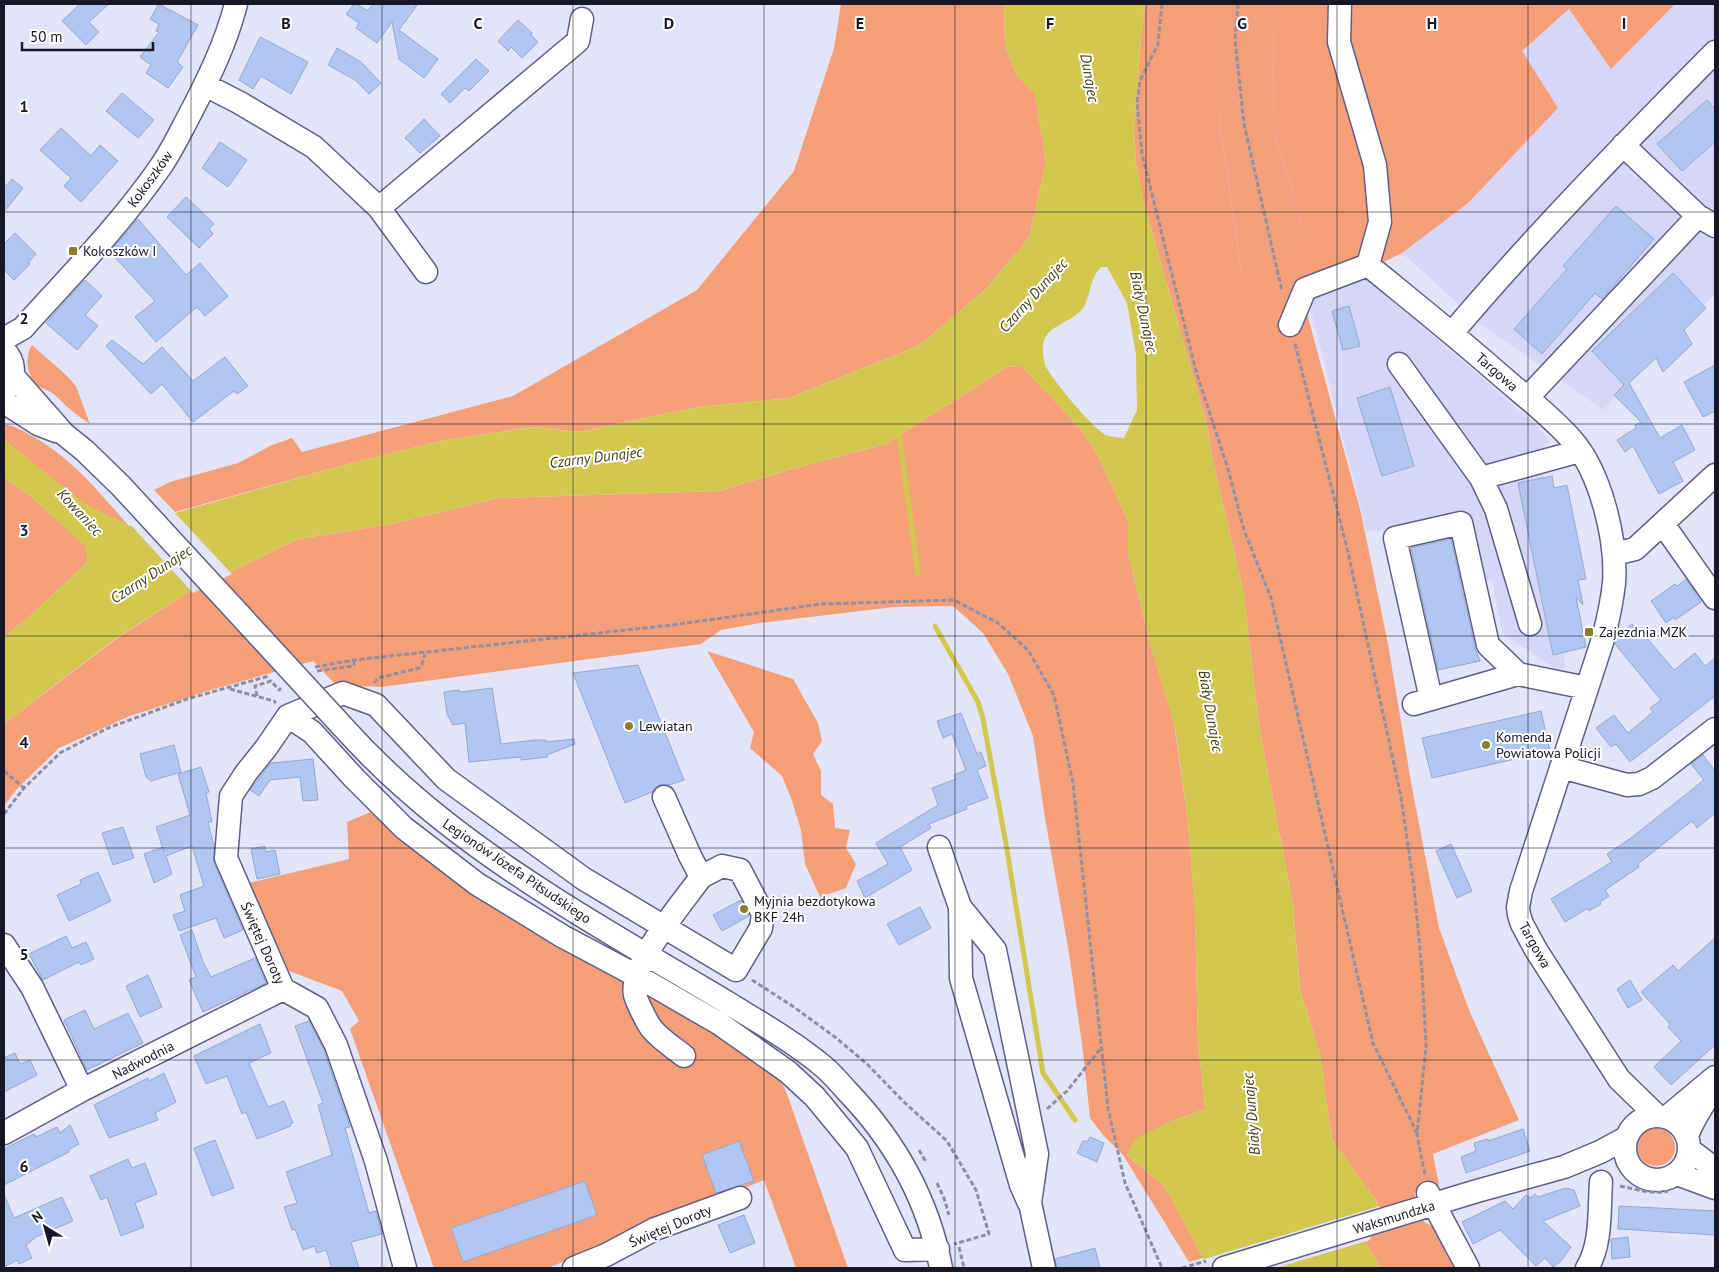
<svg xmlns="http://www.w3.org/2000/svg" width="1719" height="1272" font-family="'PT Sans',sans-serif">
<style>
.built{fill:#d6d7f8}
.green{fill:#f59f79}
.forest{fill:#f39f7a}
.water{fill:#d2c84f;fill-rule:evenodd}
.pier{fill:#e4e4f8}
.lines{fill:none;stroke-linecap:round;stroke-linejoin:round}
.stream{stroke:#d2c84f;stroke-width:5}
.building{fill:#b1c6f1;stroke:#93a7d1}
.minor-casing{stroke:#5f5f88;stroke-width:25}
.path{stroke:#8f8fa1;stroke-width:3;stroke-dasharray:5 2.5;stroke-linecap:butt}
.minor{stroke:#fff;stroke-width:22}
.minor-bridge-casing{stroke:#5f5f88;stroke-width:25;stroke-linecap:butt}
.minor-bridge{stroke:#fff;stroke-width:22}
.grid{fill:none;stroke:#171727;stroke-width:1;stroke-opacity:0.55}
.poi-dot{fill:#888128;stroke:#fff;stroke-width:2}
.labels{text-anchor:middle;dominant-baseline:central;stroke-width:4;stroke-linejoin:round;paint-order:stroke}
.street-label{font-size:14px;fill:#171727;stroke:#fff}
.poi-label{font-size:14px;fill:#171727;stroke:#fff;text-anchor:start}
.water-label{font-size:15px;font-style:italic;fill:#484312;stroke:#fff}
.grid-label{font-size:16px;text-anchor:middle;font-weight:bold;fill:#171727;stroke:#fff;stroke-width:4;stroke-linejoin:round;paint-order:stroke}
</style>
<rect width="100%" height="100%" fill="#e4e4f8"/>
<path class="built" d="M1675,4H1715V294L1603,410L1479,323L1402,253L1468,203L1522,51L1569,9L1611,69Z
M1364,275L1539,428L1551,442L1536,451L1544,478L1518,483L1553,655L1564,653L1565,668L1557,670L1502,633L1492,580L1479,582L1466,517L1367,532L1307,295Z"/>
<path class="green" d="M841,4H1004L1005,46L1016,74L1035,94L1046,161L1029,238L986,289L920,345L789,398L698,407L578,432L533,427L441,441L355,462L175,512L154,490L170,482L238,463L272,445L292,438L302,452L513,396L697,290L794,171L834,48Z
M1145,4H1226L1220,125L1241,268L1302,225L1273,127L1274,16L1276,4H1675L1611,69L1569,9L1522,51L1558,108L1468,203L1402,253L1345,281L1302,295L1361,513L1388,644L1411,782L1439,928L1469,1010L1519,1120L1433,1154L1439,1185L1414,1193L1425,1223L1434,1226L1460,1268H1381L1366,1244L1378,1203L1332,1140L1320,1055L1300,989L1293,904L1259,726L1244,594L1214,465L1205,417L1143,201L1136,164L1134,130L1141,37Z
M32,345L66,375L76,386L90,424C84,420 77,415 71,410C64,405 58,397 51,392C47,390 43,389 40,387C27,378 24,358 32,345Z
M1021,366L1057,403L1085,435L1099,458L1128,521V552L1149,640L1174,723L1188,821L1195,911L1198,1042L1205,1109L1169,1122L1127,1155L1165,1187L1203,1258L1189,1262L1123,1155L1104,1136L1090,1118L1083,1052L1069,953L1045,818L1033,736L1008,674L983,633L953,606L894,607L760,623L721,630L701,644L381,687L336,685L313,661L211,690L130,716L59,748L17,789L4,806V724L116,639L187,593L298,539L391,524L499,498L719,491L806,465L886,444L1007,367Z
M4,424C15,426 23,431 32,436C73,459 98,491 129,526L84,504L4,440Z
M4,478L33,498L86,546L88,562L28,618L4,637Z
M707,651L793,679L818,723L822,741L813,754L821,771V795L833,804L835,828L850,830L846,848L856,864L846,888L820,897L805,864L801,830L792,801L782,776L750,748L754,732Z
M373,811L754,1057L778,1074L787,1094L848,1268H796L764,1180L548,1268H434L350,1029L359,1021L342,991L289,971L245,884L349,859L347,822Z
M1637 1147a19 19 0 1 1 38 0a19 19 0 1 1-38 0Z"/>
<path class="forest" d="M1225,4H1276L1274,16L1273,127L1302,225L1291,257L1241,268L1220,125Z"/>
<path class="water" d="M1004,4H1145L1141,37L1134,130L1136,164L1143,201L1205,417L1214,465L1244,594L1259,726L1293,904L1300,989L1320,1055L1332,1140L1378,1203L1366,1244L1381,1268H1208L1165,1187L1127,1155L1135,1139L1169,1122L1205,1109L1198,1042L1195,915L1188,821L1175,727L1149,640L1128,552V521L1099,458L1085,435L1057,403L1021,366L1007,367L886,444L806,465L719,491L499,498L391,524L298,539L187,593L115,639L4,724V637L28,618L88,562L85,546L33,498L4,478V440L84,503L129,526L355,462L441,441L533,427L578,432L698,407L789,398L920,345L986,289L1029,238L1046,161L1035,95L1016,74L1005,46ZM1101,267H1107L1127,303L1136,355L1137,410L1124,438C1119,437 1111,437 1106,435C1093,429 1051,378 1045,365C1044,360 1042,351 1043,346C1044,324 1076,323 1085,305C1091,291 1090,278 1101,267Z"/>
<path class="pier" d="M173,511L232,574L193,593L129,523Z
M1380,1206L1370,1240L1276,1268H1206L1201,1260Z"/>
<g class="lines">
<path class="stream" d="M899,432L918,575
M935,626L978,702L983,719L1006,844L1043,1073L1075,1120"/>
</g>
<path class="building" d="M80,4H109L89,22L99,32L86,45L62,21Z
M159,4L198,25L177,62L183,67L168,88L146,73L151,65L140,57L159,32L156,31L159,24L150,19Z
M354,4H357L368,11L373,4H418L399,30L438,59L424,78L399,59L392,22L377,43L356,28L359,23L346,14Z
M518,20L532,33L531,35L538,42L522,58L511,47L508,51L498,41Z
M260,37L308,62L291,94L261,76L253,89L239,80Z
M337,48L361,62L381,83L369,94L355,80L328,65Z
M476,59L489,71L469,91L465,88L450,103L441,94Z
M122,93L154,120L138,138L106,111Z
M1707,100L1715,109V142L1682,171L1657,144Z
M424,119L440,136L420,153L405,138Z
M61,128L91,156L100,145L118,161L81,202L64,186L71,178L40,150Z
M220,142L247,160L228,187L202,168Z
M12,179L23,188L4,212V188Z
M186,197L214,224L209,229L213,234L199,248L167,217Z
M1616,206L1654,239L1602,299L1595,293L1542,354L1514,329L1567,269L1563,266Z
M138,219L186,275L200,263L228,296L205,316L197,307L156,342L135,317L155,301L110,252Z
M15,233L36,254L28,263L30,264L14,280L4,270V244Z
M1673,273L1706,308L1684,330L1692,344L1663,372L1656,358L1629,383L1660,438L1682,425L1695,450L1673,462L1683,481L1659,494L1633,446L1625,452L1617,440L1636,428L1635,425L1641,422L1614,395L1624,385L1592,351Z
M85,280L102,296L85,315L98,326L77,350L46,323Z
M1349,306L1360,346L1343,350L1332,311Z
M112,340L143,364L162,347L193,381L225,357L248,386L237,394L234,391L193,422L162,384L151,394L106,346Z
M1715,365V411L1703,417L1684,382Z
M1390,387L1414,466L1382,476L1357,398Z
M1552,476L1554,488L1567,485L1586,579L1578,580L1583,605L1576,597L1586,647L1553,655L1518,483Z
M1451,539L1475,648L1480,661L1438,670L1411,548Z
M1686,579L1701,602L1675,620L1674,617L1666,623L1651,601L1675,584L1677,586Z
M1632,624L1644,638L1646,637L1674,670L1695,653L1705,666L1715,658V696L1630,762L1616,744L1611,747L1596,728L1614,715L1628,733L1653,712L1650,708L1661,700L1615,644L1617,637Z
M638,665L684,780L669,785H659L652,792L625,803L573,673Z
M492,688L501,744L535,740H546V742L574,739L575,744L547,755L548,757L521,760V757L469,762L465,723L453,725L447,714L444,692L459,690L460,692Z
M1541,711L1550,751L1432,778L1422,738Z
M961,713L977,754L981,752L986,766L977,770L988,798L966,806L967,809L929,824L931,828L900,847L912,870L865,898L857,881L888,864L876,843L938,805L932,788L956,779L954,775L966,770L952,734L943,738L937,721Z
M174,745L181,772L151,781L146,777L140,754Z
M1703,755L1715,771V813L1697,828L1692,821L1638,864L1639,867L1605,890L1609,896L1600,902L1601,904L1589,911L1588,908L1565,922L1551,899L1612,862L1607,854L1631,838L1704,780L1691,764Z
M313,759L318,800L303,801L300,777L270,780L259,796L250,790L271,763Z
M201,767L209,792L206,793L212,822H208L214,847V863L243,930L224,938L216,918L179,931L173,915L185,911L180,895L204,886L192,846L166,856L172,874L154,883L144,854L163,847L164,852L156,827L190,815L178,774Z
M123,827L134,858L113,865L102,833Z
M1451,844L1472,891L1457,898L1436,851Z
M265,846L266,852L275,850L280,874L257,879L251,849Z
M98,872L111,901L69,921L57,895L81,884L80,880Z
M741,900L749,916L722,931L713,915Z
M920,907L931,928L899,945L887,924Z
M192,930L203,962L211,977L255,958L266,983L203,1012L189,980L196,977L180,935Z
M66,936L72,948L86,942L94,959L81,965L79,962L43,980L29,954Z
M1715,938V1045L1671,1085L1654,1067L1681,1041L1668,1027L1670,1024L1641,992L1673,965L1678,971Z
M148,975L162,1007L140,1017L126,986Z
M1630,980L1642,1000L1628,1008L1617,989Z
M85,1010L94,1029L128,1013L143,1043L87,1070L64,1020Z
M309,1021L323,1048L350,1127L345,1128L369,1213L376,1211L382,1234L351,1242L359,1268H332L326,1250L317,1253L314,1246L303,1250L295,1229L292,1230L284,1207L297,1203L286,1172L332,1155L318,1105L323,1103L295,1026Z
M260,1024L271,1053L249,1063L268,1107L284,1101L293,1123L290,1124L291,1126L257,1139L246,1112L242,1114L227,1076L206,1084L194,1056Z
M15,1053L20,1064L30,1060L37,1075L4,1092V1058Z
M164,1073L176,1102L155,1113L158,1120L109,1138L94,1105L148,1078L149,1081Z
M70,1125L79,1144L68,1150L69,1152L4,1185V1149L34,1134L36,1137L57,1127L60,1133Z
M1523,1129L1530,1151L1466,1173L1461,1157L1476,1151L1474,1143L1488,1139V1141Z
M1090,1137L1104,1143L1097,1162L1077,1153L1083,1141H1088Z
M215,1140L234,1188L212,1196L194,1148Z
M739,1141L754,1181L716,1193L702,1155Z
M128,1159L132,1168L145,1163L157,1194L135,1203L144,1227L121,1236L107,1197L101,1200L90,1176Z
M585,1181L597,1215L463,1262L451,1228Z
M1566,1188L1574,1190L1580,1206L1543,1221L1571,1247L1561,1261L1553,1267L1545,1258L1536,1266L1500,1230L1473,1244L1462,1222L1505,1201L1513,1209L1526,1195L1530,1198L1535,1194L1538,1197Z
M4,1194L14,1218L62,1197L73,1221L36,1237L26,1245L32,1258L19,1264L17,1260L4,1267Z
M1619,1206L1715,1211V1235L1618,1229Z
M744,1215L755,1243L730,1253L718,1225Z
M1628,1237L1630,1257L1612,1259L1611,1239Z
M1095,1248L1100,1268H1057L1055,1259Z"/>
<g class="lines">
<defs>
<path id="minor" d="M205,85L240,103L314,147L379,208L426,272
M379,208L578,41L582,19
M1698,216L1715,226
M1368,265C1412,301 1456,336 1499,374C1523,395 1550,415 1572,440C1601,473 1617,540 1614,583C1612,602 1608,620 1603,639L1521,891L1518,907L1519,915L1522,924L1536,950L1619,1079L1656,1115
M1290,325L1305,289L1368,265L1380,222L1375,165L1339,42L1340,4
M1452,333C1535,235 1625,143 1715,52
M4,339L23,328C70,276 121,224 161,166C172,150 180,133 189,116C208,80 226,43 236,4
M4,350C15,361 16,376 6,389
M1399,364L1481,478
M13,376L64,434L85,451L121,486
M1527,398L1698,216L1623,145
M4,402L38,424L56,431
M1663,524L1715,598
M1614,554L1635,549L1715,475
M1530,624L1496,509L1481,478L1580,451
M1431,699L1395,538L1461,523L1488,645L1518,674
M1414,704L1518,674L1587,688
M288,716L312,732L354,778L404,828L477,884L562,936L637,976L720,1024L788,1072L815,1097L857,1148L905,1250L938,1249
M343,727C404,795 475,848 552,897C608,933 666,966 723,1000C757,1021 793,1041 824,1067C832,1074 840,1083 847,1091C896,1142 928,1199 941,1268
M1561,767L1627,785L1639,784L1652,778L1715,729
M664,797L690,856L701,877C684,901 628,966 635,995C637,1002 647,1023 652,1029C660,1039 674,1048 684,1056
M939,847L960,907L995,950L1037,1154L1030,1203L1044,1268
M960,907L961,978L1021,1185L1029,1203
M4,945L32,987L82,1090
M1625 1148a32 32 0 1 1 64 0a32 32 0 1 1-64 0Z
M1667,1117L1715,1077
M4,1133L82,1090L283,989
M1687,1136C1694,1116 1705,1104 1714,1086
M1690,1150L1715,1169
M1677,1174L1715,1188
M1428,1193L1468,1268
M405,1268L376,1161L336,1045L317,1008L283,989L226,858L231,796L246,773L266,748L288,716L343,693L376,705L446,779L584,879L736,970L761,928L763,914L740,870L722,866L701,877
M574,1268L606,1255L655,1229L740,1198
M1224,1268L1477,1191L1564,1167L1600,1152L1626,1138
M1587,1268C1602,1244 1599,1209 1601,1182"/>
</defs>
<use href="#minor" class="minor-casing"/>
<path class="path" d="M1162,4L1158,44L1140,81L1137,102L1142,154L1196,371L1228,469L1244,530L1271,598L1373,1043L1417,1133
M1238,4L1235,40L1244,124L1282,291
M1295,344L1348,552L1401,797L1414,887L1422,971L1426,1046L1417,1135L1425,1175
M315,667L354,660L672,625L821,604L954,600L998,623L1028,650L1054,695L1073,783L1108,1108L1125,1183L1162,1268
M317,671L354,666V660
M374,683L378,678L419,668L422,664L425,654
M230,689L274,701L276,703
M257,696L255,686L271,681L279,690L281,688
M4,771L24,788
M4,814L24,788L60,753L108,728L187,699L269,676
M752,980L791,1005L835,1037L867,1064L905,1103L947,1141L976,1190L989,1234L954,1244
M1047,1109L1067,1091L1101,1048
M919,1150L926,1162
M937,1183L944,1198L949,1215
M1620,1186C1636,1189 1653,1195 1668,1191
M959,1247L964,1268
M1182,1268L1206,1261"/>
<use href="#minor" class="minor"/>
<defs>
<path id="minor-bridge" d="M121,486L343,727"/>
</defs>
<use href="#minor-bridge" class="minor-bridge-casing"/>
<use href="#minor-bridge" class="minor-bridge"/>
</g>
<path class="grid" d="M191,4V1268M382,4V1268M573,4V1268M764,4V1268M955,4V1268M1146,4V1268M1337,4V1268M1528,4V1268M4,212H1715M4,424H1715M4,636H1715M4,848H1715M4,1060H1715"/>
<g class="poi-dot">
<rect x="68" y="246" width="10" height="10" rx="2.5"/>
<rect x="1584" y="627" width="10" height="10" rx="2.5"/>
<circle cx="629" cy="726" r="5"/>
<circle cx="1486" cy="745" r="5"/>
<circle cx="744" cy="909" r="5"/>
</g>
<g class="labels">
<g class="street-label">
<text transform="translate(150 179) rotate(-54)">Kokoszków</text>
<text transform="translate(1497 372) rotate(41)">Targowa</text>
<text transform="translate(517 871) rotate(34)">Legionów Józefa Piłsudskiego</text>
<text transform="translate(263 943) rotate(66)">Świętej Doroty</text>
<text transform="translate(1535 945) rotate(61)">Targowa</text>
<text transform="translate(143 1060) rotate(-27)">Nadwodnia</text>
<text transform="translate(1394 1217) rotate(-17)">Waksmundzka</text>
<text transform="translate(670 1226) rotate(-23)">Świętej Doroty</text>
</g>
<g class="poi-label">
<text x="83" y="251">Kokoszków I</text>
<text x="1599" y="632">Zajezdnia MZK</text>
<text x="639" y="726">Lewiatan</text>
<text x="1496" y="737">Komenda<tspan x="1496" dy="16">Powiatowa Policji</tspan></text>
<text x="754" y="901">Myjnia bezdotykowa<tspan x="754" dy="16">BKF 24h</tspan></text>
</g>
<g class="water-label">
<text transform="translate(1090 78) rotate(80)">Dunajec</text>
<text transform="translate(1033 295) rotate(-48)">Czarny Dunajec</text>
<text transform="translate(1144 312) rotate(78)">Biały Dunajec</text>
<text transform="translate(596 457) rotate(-7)">Czarny Dunajec</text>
<text transform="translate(80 512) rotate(47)">Kowaniec</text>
<text transform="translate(151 574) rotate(-33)">Czarny Dunajec</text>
<text transform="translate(1211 711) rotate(80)">Biały Dunajec</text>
<text transform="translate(1251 1114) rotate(-95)">Biały Dunajec</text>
</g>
</g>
<g class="grid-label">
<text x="286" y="29">B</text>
<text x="478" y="29">C</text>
<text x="669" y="29">D</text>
<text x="860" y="29">E</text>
<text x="1050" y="29">F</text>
<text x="1242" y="29">G</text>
<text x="1432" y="29">H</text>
<text x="1624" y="29">I</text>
<text x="24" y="112">1</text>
<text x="24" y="324">2</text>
<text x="24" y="536">3</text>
<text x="24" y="748">4</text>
<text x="24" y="960">5</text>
<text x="24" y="1172">6</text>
</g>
<rect width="1719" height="1272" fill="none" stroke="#171727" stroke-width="10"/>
<g transform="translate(45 1227) rotate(323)" stroke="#ffffff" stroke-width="4" paint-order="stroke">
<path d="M0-4L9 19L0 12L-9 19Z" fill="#171727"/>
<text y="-8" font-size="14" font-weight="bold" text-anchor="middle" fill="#171727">N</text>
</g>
<path d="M22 42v8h131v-8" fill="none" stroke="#171727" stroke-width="2.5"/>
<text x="30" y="42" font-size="15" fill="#171727" stroke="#ffffff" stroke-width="4" paint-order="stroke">50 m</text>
</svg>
